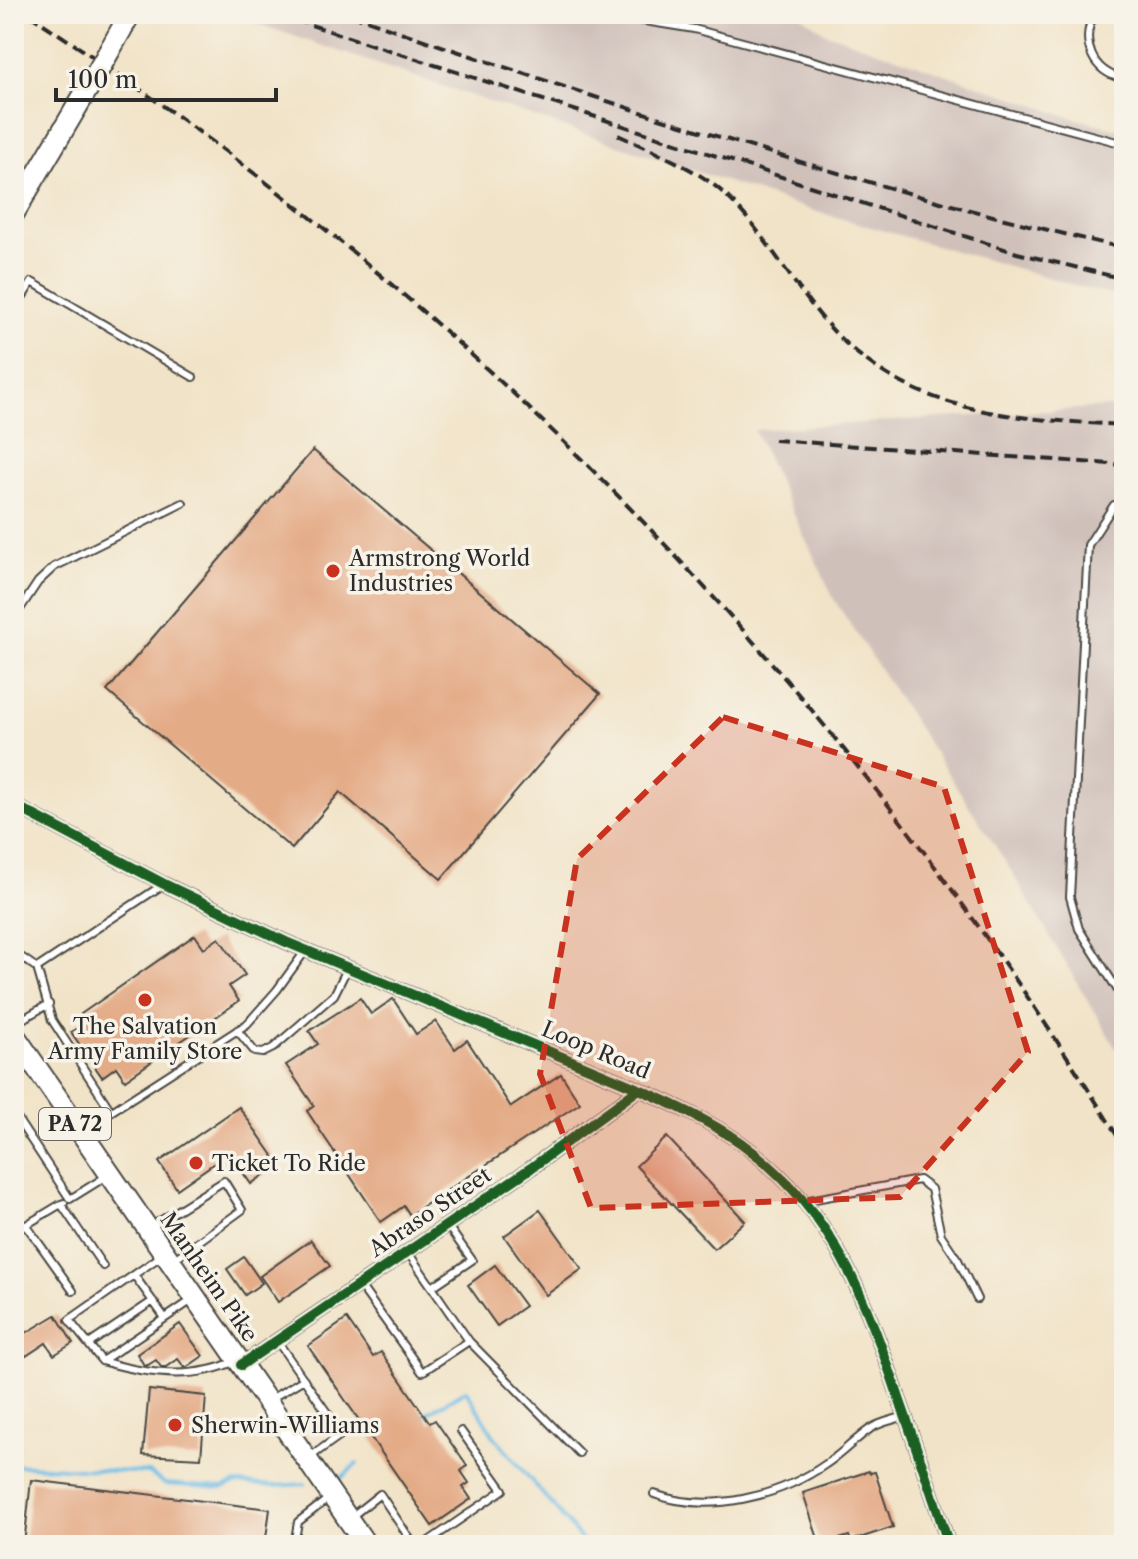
<svg xmlns="http://www.w3.org/2000/svg" width="1138" height="1559" font-family="'Libre Caslon Text',serif">
<style>
.industrial{fill:#cfc0ba}
.lines{fill:none;stroke-linecap:round;stroke-linejoin:round}
.stream{stroke:#6abbe5;stroke-width:4}
.building{fill:#e4ab87}
.service-casing{stroke:#494742;stroke-width:10}
.minor-casing{stroke:#494742;stroke-width:16}
.primary-casing{stroke:#494742;stroke-width:24}
.service{stroke:#fff;stroke-width:6}
.minor{stroke:#fff;stroke-width:12}
.primary{stroke:#fff;stroke-width:20}
.rail{stroke:#2b2b2b;stroke-width:4;stroke-dasharray:12 6;stroke-linecap:butt}
.primary-bridge-casing{stroke:#494742;stroke-width:24;stroke-linecap:butt}
.primary-bridge{stroke:#fff;stroke-width:20}
.cycleway-casing{stroke:#f7f3e8;stroke-width:15}
.cycleway{stroke:#1b5e20;stroke-width:10}
.marked{fill:#c8321e;fill-opacity:0.2;stroke:#c8321e;stroke-width:6;stroke-dasharray:16 10;stroke-linejoin:round}
.poi-dot{fill:#c8321e;stroke:#f7f3e8;stroke-width:3}
.labels{text-anchor:middle;dominant-baseline:central;stroke-width:7;stroke-linejoin:round;paint-order:stroke}
.shield{fill:#f7f3e8;stroke:#686764;stroke-width:2}
.shield-label{font-size:20px;font-weight:bold;fill:#2b2b2b}
.poi-label{font-size:22px;fill:#2b2b2b;stroke:#f7f3e8;text-anchor:start}
.street-label{font-size:22px;fill:#2b2b2b;stroke:#f7f3e8}
</style>
<rect width="100%" height="100%" fill="#f7f3e8"/>
<filter id="ink" filterUnits="userSpaceOnUse"><feTurbulence type="fractalNoise" baseFrequency=".0125" numOctaves="2"/><feDisplacementMap in="SourceGraphic" scale="16" xChannelSelector="R" yChannelSelector="G"/><feConvolveMatrix kernelMatrix="1 2 1 2 8 2 1 2 1" color-interpolation-filters="sRGB"/></filter>
<filter id="wash" filterUnits="userSpaceOnUse"><feTurbulence type="fractalNoise" baseFrequency=".006" numOctaves="4" result="noise"/><feDisplacementMap in="SourceGraphic" scale="32" xChannelSelector="R" yChannelSelector="G"/><feGaussianBlur stdDeviation="1.8" result="paint"/><feColorMatrix in="noise" values="0 0 0 0 0 0 0 0 0 0 0 0 0 0 0 0 0 1.4 0 .05"/><feComposite in="paint" operator="in"/></filter>
<g filter="url(#wash)">
<rect width="100%" height="100%" fill="#f1e3c7"/>
<path class="industrial" d="M228,14H799L826,33L1072,118L1124,130V299L811,210Z
M1124,406V1062L1004,859L835,601L754,430Z"/>
<g class="lines">
<path class="stream" d="M421,1417L466,1390L493,1435L586,1545
M14,1465L149,1473L165,1484L223,1488L236,1483L274,1486L305,1484
M339,1480L357,1464"/>
</g>
<g id="blocks">
<path class="building" d="M313,450L600,694L441,879L340,792L292,849L107,691Z
M195,935L204,948L219,938L245,975L229,986L239,1001L125,1080L116,1067L102,1077L71,1032L86,1022L81,1014Z
M360,998L371,1014L393,999L416,1034L436,1021L455,1049L467,1040L511,1107L561,1074L580,1103L410,1215L404,1206L381,1222L307,1111L314,1106L286,1065L318,1044L309,1031Z
M239,1107L279,1164L251,1184L229,1153L177,1189L159,1162Z
M667,1137L745,1221L714,1249L636,1166Z
M540,1210L582,1269L546,1295L504,1236Z
M311,1240L330,1266L278,1302L260,1276Z
M244,1257L262,1283L245,1295L227,1269Z
M495,1265L525,1306L497,1326L468,1285Z
M56,1315L73,1343L54,1355L46,1343L26,1356L16,1339Z
M347,1319L373,1357L381,1352L430,1423L435,1420L467,1466L461,1471L469,1483L463,1487L471,1499L432,1526L308,1346Z
M180,1324L203,1356L187,1367H184L178,1359L167,1367H161L156,1360L148,1365H144L137,1354Z
M149,1390L206,1396L201,1458L143,1455Z
M869,1471L870,1473L875,1472L893,1527L851,1541L849,1536L820,1545L803,1493Z
M31,1480L270,1509L265,1545H24Z"/>
</g>
</g>
<g filter="url(#ink)">
<use href="#blocks" fill-opacity="0" stroke="#494742" stroke-width="2"/>
<g class="lines">
<defs>
<path id="service" d="M602,14L694,29L1124,144
M1094,14C1080,43 1092,72 1124,79
M14,310L32,282L193,377
M1124,504L1114,505L1088,545L1070,897L1079,929L1124,1000
M14,618L38,582L54,567L183,503
M14,952L37,968L52,1020L111,1111
M37,968L164,884
M14,1024L49,1004
M237,1030L255,1052L263,1053L273,1048L334,995L348,967
M14,1114L70,1199L107,1176
M84,1129L247,1024L277,990L306,950
M804,1201L919,1180L931,1189L941,1235L958,1260L977,1299
M64,1203L61,1204L103,1266
M61,1204L26,1225L73,1291
M152,1226L224,1181L242,1210L173,1260
M14,1233L26,1225
M407,1251L469,1341L579,1453
M161,1256L69,1320L102,1361L192,1300
M134,1275L165,1318
M359,1284L422,1372L469,1341
M432,1287L472,1260L447,1225
M277,1341L342,1434L310,1457
M89,1344L153,1301
M102,1361C145,1374 194,1381 235,1361
M269,1400L304,1379
M654,1494C709,1514 779,1497 826,1464C842,1454 855,1439 870,1429C880,1422 894,1420 905,1416
M351,1517L380,1494L414,1545
M294,1545L298,1522L329,1498
M423,1545L503,1490L461,1431"/>
<path id="minor" d="M14,805L164,884L286,942L639,1089C675,1105 709,1121 741,1143C834,1210 865,1298 900,1401C917,1449 933,1497 949,1545
M241,1365L531,1168L639,1089"/>
<path id="primary" d="M111,48L130,14
M14,213L91,83
M14,1035L366,1545"/>
</defs>
<use href="#service" class="service-casing"/>
<use href="#minor" class="minor-casing"/>
<use href="#primary" class="primary-casing"/>
<use href="#service" class="service"/>
<use href="#minor" class="minor"/>
<use href="#primary" class="primary"/>
<path class="rail" d="M28,14C475,302 847,693 1124,1147
M277,14L1017,253L1124,279
M350,14C430,43 511,69 592,96C768,154 944,207 1124,248
M618,135C652,151 692,166 720,190C777,241 803,314 867,361C941,417 1035,420 1124,425
M774,440L1124,465"/>
<defs>
<path id="primary-bridge" d="M91,83L111,48"/>
</defs>
<use href="#primary-bridge" class="primary-bridge-casing"/>
<use href="#primary-bridge" class="primary-bridge"/>
<defs>
<path id="cycleway" d="M14,805L164,884L286,942L639,1089C675,1105 709,1121 741,1143C834,1210 865,1298 900,1401C917,1449 933,1497 949,1545
M241,1365L531,1168L639,1089"/>
</defs>
<use href="#cycleway" class="cycleway-casing"/>
<use href="#cycleway" class="cycleway"/>
</g>
</g>
<path class="marked" d="M723,717L944,787L1028,1052L900,1197L591,1208L540,1074L577,859Z"/>
<g class="poi-dot">
<circle cx="333" cy="571" r="8"/>
<circle cx="145" cy="1000" r="8"/>
<circle cx="196" cy="1163" r="8"/>
<circle cx="175" cy="1425" r="8"/>
</g>
<g class="labels">
<rect class="shield" x="39" y="1108" width="72" height="32" rx="6"/>
<g class="shield-label">
<text x="75" y="1124">PA 72</text>
</g>
<g class="poi-label">
<text x="349" y="558">Armstrong World<tspan x="349" dy="25">Industries</tspan></text>
<text x="145" y="1026" text-anchor="middle">The Salvation<tspan x="145" dy="25">Army Family Store</tspan></text>
<text x="212" y="1163">Ticket To Ride</text>
<text x="191" y="1425">Sherwin-Williams</text>
</g>
<g class="street-label">
<text transform="translate(596 1050) rotate(23)">Loop Road</text>
<text transform="translate(430 1212) rotate(-34)">Abraso Street</text>
<text transform="translate(209 1277) rotate(55)">Manheim Pike</text>
</g>
</g>
<rect width="1138" height="1559" fill="none" stroke="#f7f3e8" stroke-width="48"/>
<path d="M56 88v12h220v-12" fill="none" stroke="#2b2b2b" stroke-width="4"/>
<text x="68" y="88" font-size="24" fill="#2b2b2b" stroke="#f7f3e8" stroke-width="6" paint-order="stroke">100 m</text>
</svg>
